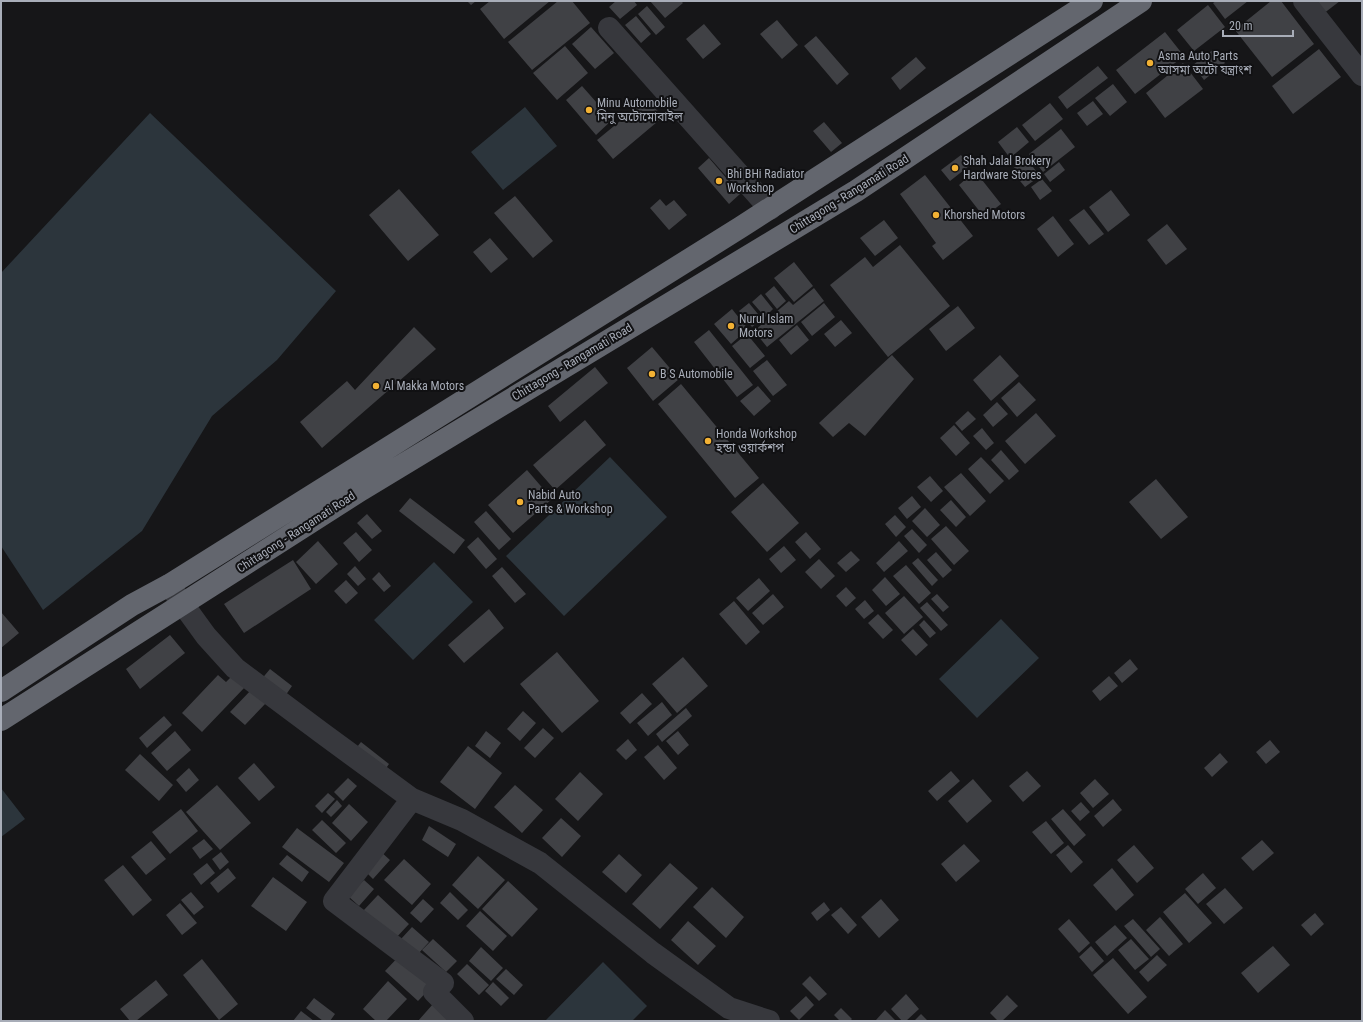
<svg xmlns="http://www.w3.org/2000/svg" width="1363" height="1022" font-family="'Roboto Condensed','Noto Sans Bengali',sans-serif">
<style>
.water{fill:#2c353c}
.building{fill:#404145}
.lines{fill:none;stroke-linecap:round;stroke-linejoin:round}
.street{stroke:#37383d;stroke-width:22}
.highway{stroke:#63666e;stroke-width:22}
.poi-dot{fill:#f2b134;stroke:#111113;stroke-width:1.5}
.labels{text-anchor:middle;dominant-baseline:central;stroke-width:4;stroke-linejoin:round;paint-order:stroke}
.poi-label{font-size:12px;fill:#a8adb8;stroke:#111113;text-anchor:start}
.street-label{font-size:12px;fill:#a8adb8;stroke:#111113}
</style>
<rect width="100%" height="100%" fill="#161618"/>
<path class="water" d="M525,107L557,146L503,190L471,152Z
M150,113L336,291L277,360L212,416L142,531L43,610L1,546V273Z
M610,457L667,517L564,616L506,556Z
M434,562L473,602L413,660L374,620Z
M1001,619L1039,658L977,718L939,679Z
M1,788L25,819L1,837Z
M603,962L647,1006L632,1021H545Z"/>
<path class="building" d="M467,1H476L471,5Z
M490,1H550L504,39L480,9Z
M558,1H572L590,23L532,70L508,42Z
M616,1H634L637,5L620,19L609,7Z
M650,1H681L683,3L665,18Z
M1216,1H1248L1225,19L1213,3Z
M1271,1H1281L1314,44L1272,77L1235,30Z
M1312,1H1340L1323,14Z
M1208,5L1225,27L1194,51L1177,30Z
M647,6L665,27L656,35L638,14Z
M636,16L651,34L641,43L625,25Z
M777,20L798,45L782,59L760,34Z
M704,24L721,44L703,59L686,39Z
M591,27L614,53L595,69L572,44Z
M1165,32L1184,56L1135,94L1116,70Z
M816,36L849,74L837,85L804,46Z
M565,46L588,73L557,100L533,73Z
M1214,49L1225,63L1204,80L1193,65Z
M1319,49L1341,77L1293,114L1272,86Z
M916,57L926,68L900,90L891,78Z
M1183,63L1203,89L1165,118L1146,93Z
M1098,66L1108,78L1067,109L1058,97Z
M1113,84L1127,102L1110,116L1095,98Z
M582,86L612,120L596,135L566,100Z
M647,99L663,117L613,159L597,140Z
M1093,101L1103,114L1087,126L1077,113Z
M1050,103L1063,119L1035,141L1022,125Z
M824,122L842,143L831,152L813,131Z
M1017,127L1029,142L1010,158L998,142Z
M1061,129L1075,147L1043,172L1029,154Z
M961,155L969,166L950,181L941,170Z
M709,158L740,194L729,204L698,168Z
M1026,158L1040,176L1025,187L1011,170Z
M1059,162L1065,170L1050,182L1044,174Z
M975,171L1001,204L984,217L959,185Z
M925,175L973,236L943,260L932,246L936,243L900,194Z
M1042,179L1052,191L1040,200L1031,187Z
M399,189L439,235L408,261L369,215Z
M1111,190L1130,215L1108,232L1089,207Z
M515,196L553,241L533,258L494,213Z
M660,199L666,206L674,200L687,215L669,230L650,208Z
M1084,209L1104,234L1089,245L1069,220Z
M1053,216L1074,244L1058,257L1037,229Z
M884,220L898,238L875,256L860,238Z
M1167,224L1187,249L1166,265L1147,240Z
M490,238L508,259L491,273L473,252Z
M900,245L950,306L888,357L830,285L865,257L873,267Z
M794,262L813,286L794,302L774,278Z
M774,286L786,301L777,309L765,294Z
M814,288L824,301L767,347L754,331L789,301L793,305Z
M761,294L773,309L765,317L752,302Z
M749,303L762,319L752,327L739,311Z
M824,303L835,317L812,336L801,322Z
M958,306L975,328L946,351L929,329Z
M732,309L748,329L731,344L714,324Z
M841,320L852,333L835,347L824,334Z
M797,325L809,340L791,355L779,340Z
M414,327L436,349L322,448L300,422L347,381L355,390Z
M709,330L753,385L737,397L694,342Z
M747,334L765,356L750,368L732,346Z
M652,347L679,379L653,401L627,368Z
M892,355L914,379L865,436L849,423L833,437L819,423Z
M1000,355L1019,376L991,401L973,380Z
M767,360L787,385L773,396L753,371Z
M595,367L608,383L560,422L548,406Z
M1019,382L1036,400L1017,417L1001,398Z
M681,384L759,478L735,498L658,404Z
M758,386L771,401L754,416L740,401Z
M997,402L1008,414L993,427L983,415Z
M968,411L976,419L962,431L955,423Z
M1036,413L1056,436L1025,464L1005,441Z
M585,420L606,445L555,490L533,465Z
M954,425L970,443L956,456L940,438Z
M982,428L994,443L986,450L973,436Z
M1001,450L1019,471L1009,480L991,460Z
M981,457L1004,481L990,494L968,469Z
M527,470L552,499L513,533L488,505Z
M961,473L986,501L970,516L944,487Z
M930,476L943,491L931,502L917,487Z
M1156,479L1188,517L1161,539L1129,502Z
M763,483L799,523L767,552L731,512Z
M912,496L921,507L907,519L898,508Z
M410,498L465,540L454,554L399,511Z
M951,500L966,517L956,527L940,510Z
M925,508L940,525L927,537L912,521Z
M486,511L511,539L499,550L474,522Z
M367,514L382,531L372,539L357,523Z
M895,515L906,527L896,537L885,524Z
M946,526L969,551L954,565L931,539Z
M912,529L927,545L919,553L904,536Z
M356,532L372,550L359,562L343,543Z
M806,532L821,549L810,559L795,542Z
M478,537L497,559L486,569L467,547Z
M318,541L338,564L316,584L296,562Z
M899,541L908,551L884,572L876,563Z
M784,546L796,560L781,573L769,559Z
M851,551L860,560L846,572L837,563Z
M936,552L952,570L943,578L927,560Z
M918,558L938,580L932,586L912,563Z
M819,559L835,576L821,589L805,572Z
M293,560L311,589L244,633L224,604Z
M906,565L931,593L919,604L893,576Z
M355,566L366,579L358,586L347,574Z
M502,567L526,594L515,603L492,576Z
M379,572L391,586L384,592L372,579Z
M885,577L900,594L886,606L872,590Z
M759,578L770,591L748,611L736,598Z
M346,580L358,593L346,604L334,591Z
M846,587L856,598L846,607L836,596Z
M773,594L784,607L763,625L752,613Z
M937,594L949,607L943,612L931,599Z
M904,596L923,617L904,634L885,613Z
M865,600L874,611L864,619L855,609Z
M734,601L760,632L746,645L719,614Z
M927,602L948,625L941,631L920,608Z
M489,609L504,628L464,663L448,645Z
M1,612L19,633L1,648Z
M878,614L893,630L883,639L868,623Z
M924,620L936,633L930,638L919,625Z
M913,629L928,645L916,656L901,640Z
M170,635L185,653L140,689L126,669Z
M557,652L599,701L562,733L520,684Z
M683,657L708,686L677,713L652,684Z
M1130,659L1138,669L1122,683L1114,673Z
M270,669L292,686L283,699L260,681Z
M218,675L226,682L233,675L245,687L202,732L182,713Z
M1109,676L1118,686L1100,701L1092,691Z
M252,689L266,703L245,725L230,712Z
M642,693L652,704L630,724L620,713Z
M662,702L672,715L648,736L637,723Z
M686,708L692,716L662,742L656,734Z
M523,711L536,723L520,741L507,729Z
M164,716L172,725L147,748L139,738Z
M543,728L554,738L535,758L524,748Z
M175,731L191,750L167,771L151,753Z
M486,731L501,743L490,758L475,746Z
M678,731L689,745L678,755L666,741Z
M628,739L637,750L626,760L616,750Z
M1270,740L1280,752L1266,764L1256,752Z
M361,742L389,764L382,774L353,752Z
M658,745L677,768L664,780L644,757Z
M468,746L502,773L475,809L440,782Z
M1220,753L1228,762L1212,777L1204,768Z
M140,754L173,785L159,801L125,770Z
M254,763L275,787L259,801L238,778Z
M189,768L199,780L186,792L176,780Z
M951,771L960,781L937,801L928,791Z
M1027,771L1041,786L1023,802L1009,786Z
M580,772L603,794L578,821L555,799Z
M348,778L357,786L343,801L334,792Z
M973,779L992,801L967,823L948,801Z
M1095,779L1109,794L1093,808L1080,793Z
M217,785L251,823L220,850L186,812Z
M515,785L543,810L522,833L494,807Z
M328,793L335,799L322,813L315,806Z
M1113,799L1122,810L1103,827L1094,816Z
M337,800L342,806L331,817L326,812Z
M1081,802L1090,812L1080,821L1071,811Z
M349,804L368,822L351,841L332,823Z
M181,809L198,831L170,854L152,832Z
M1063,809L1086,835L1074,846L1051,819Z
M561,818L581,836L562,857L542,838Z
M322,820L346,843L336,853L312,830Z
M1046,821L1064,843L1051,854L1032,832Z
M429,826L456,844L448,857L422,840Z
M297,828L344,863L329,882L282,847Z
M204,839L213,849L200,859L192,848Z
M1262,840L1274,853L1253,871L1241,858Z
M151,841L166,859L146,875L131,857Z
M964,844L980,861L956,882L941,864Z
M1068,845L1083,862L1071,873L1056,855Z
M1134,845L1154,868L1137,883L1117,860Z
M380,851L390,860L373,879L363,869Z
M221,852L229,862L220,870L212,859Z
M619,854L642,875L626,893L602,872Z
M287,855L309,872L302,882L279,864Z
M478,856L505,880L478,909L452,885Z
M404,859L431,884L412,905L384,880Z
M207,863L215,873L201,885L193,874Z
M670,863L698,888L660,929L632,904Z
M123,865L152,900L133,916L104,880Z
M228,868L236,878L218,893L210,883Z
M1112,868L1134,895L1116,911L1093,885Z
M1203,873L1216,888L1198,904L1185,889Z
M273,877L307,902L286,931L251,906Z
M364,880L374,889L359,906L348,896Z
M508,881L538,909L512,937L482,909Z
M712,887L744,917L726,938L693,907Z
M1225,888L1243,908L1224,924L1206,904Z
M191,892L204,907L194,915L181,900Z
M450,892L468,910L458,920L440,903Z
M1185,893L1212,923L1189,943L1163,912Z
M378,895L409,924L394,940L363,911Z
M423,899L434,909L421,923L410,913Z
M881,899L899,920L879,938L861,917Z
M824,902L830,910L817,921L811,913Z
M180,903L197,923L182,935L166,915Z
M841,907L857,925L848,934L831,915Z
M480,911L507,936L493,951L466,926Z
M1315,913L1324,924L1311,936L1301,925Z
M1160,917L1183,944L1169,956L1146,930Z
M1069,919L1090,943L1079,953L1058,929Z
M1133,919L1160,949L1151,957L1124,926Z
M688,921L716,946L698,965L671,940Z
M1115,925L1127,938L1107,956L1095,942Z
M412,927L429,942L418,954L401,939Z
M433,939L457,961L446,972L422,950Z
M1131,939L1149,959L1135,970L1118,950Z
M1091,946L1104,961L1092,972L1079,957Z
M1273,946L1290,965L1258,993L1241,973Z
M481,947L503,968L491,981L469,961Z
M402,953L434,984L418,1001L385,971Z
M1157,955L1167,965L1148,982L1139,972Z
M1113,958L1147,997L1128,1014L1093,975Z
M202,959L238,1004L219,1020L183,975Z
M467,964L489,985L479,995L457,974Z
M506,969L523,985L514,995L496,979Z
M810,976L827,994L819,1001L802,984Z
M156,980L168,995L136,1021H130L120,1009Z
M388,981L407,999L386,1021H376L363,1009Z
M493,982L509,998L501,1006L485,991Z
M906,994L919,1009L906,1021H902L891,1009Z
M1007,995L1018,1006L1002,1021H998L990,1013Z
M806,996L814,1005L799,1020L790,1011Z
M314,998L335,1014L330,1021H323L306,1008Z
M433,1004L452,1021H418Z
M841,1008L852,1019L850,1021H840L834,1015Z
M885,1010L896,1021H877L876,1020Z
M301,1011L314,1021H293Z
M921,1014L928,1021H914Z"/>
<g class="lines">
<path class="street" d="M1304,1L1362,75
M609,28L770,209
M169,585L206,636L235,668L322,733L412,799L462,820L540,863L653,953L729,1008L769,1021
M412,799L334,901L443,983L434,992L463,1021"/>
<path class="highway" d="M1,691L132,605L169,585L741,227L1092,1
M1,720L361,490L856,191L1141,1"/>
</g>
<g class="poi-dot">
<circle cx="1150" cy="63" r="4"/>
<circle cx="589" cy="110" r="4"/>
<circle cx="955" cy="168" r="4"/>
<circle cx="719" cy="181" r="4"/>
<circle cx="936" cy="215" r="4"/>
<circle cx="731" cy="326" r="4"/>
<circle cx="652" cy="374" r="4"/>
<circle cx="376" cy="386" r="4"/>
<circle cx="708" cy="441" r="4"/>
<circle cx="520" cy="502" r="4"/>
</g>
<g class="labels">
<g class="poi-label">
<text x="1158" y="56">Asma Auto Parts<tspan x="1158" dy="14">আসমা অটো যন্ত্রাংশ</tspan></text>
<text x="597" y="103">Minu Automobile<tspan x="597" dy="14">মিনু অটোমোবাইল</tspan></text>
<text x="963" y="161">Shah Jalal Brokery<tspan x="963" dy="14">Hardware Stores</tspan></text>
<text x="727" y="174">Bhi BHi Radiator<tspan x="727" dy="14">Workshop</tspan></text>
<text x="944" y="215">Khorshed Motors</text>
<text x="739" y="319">Nurul Islam<tspan x="739" dy="14">Motors</tspan></text>
<text x="660" y="374">B S Automobile</text>
<text x="384" y="386">Al Makka Motors</text>
<text x="716" y="434">Honda Workshop<tspan x="716" dy="14">হন্ডা ওয়ার্কশপ</tspan></text>
<text x="528" y="495">Nabid Auto<tspan x="528" dy="14">Parts &amp; Workshop</tspan></text>
</g>
<g class="street-label">
<text transform="translate(849 194) rotate(-32)">Chittagong - Rangamati Road</text>
<text transform="translate(572 362) rotate(-31)">Chittagong - Rangamati Road</text>
<text transform="translate(296 532) rotate(-33)">Chittagong - Rangamati Road</text>
</g>
</g>
<rect width="1363" height="1022" fill="none" stroke="#a8adb8" stroke-width="4"/>
<path d="M1223 30v6h70v-6" fill="none" stroke="#a8adb8" stroke-width="2"/>
<text x="1229" y="30" font-size="12" fill="#a8adb8" stroke="#111113" stroke-width="3" paint-order="stroke">20 m</text>
</svg>
